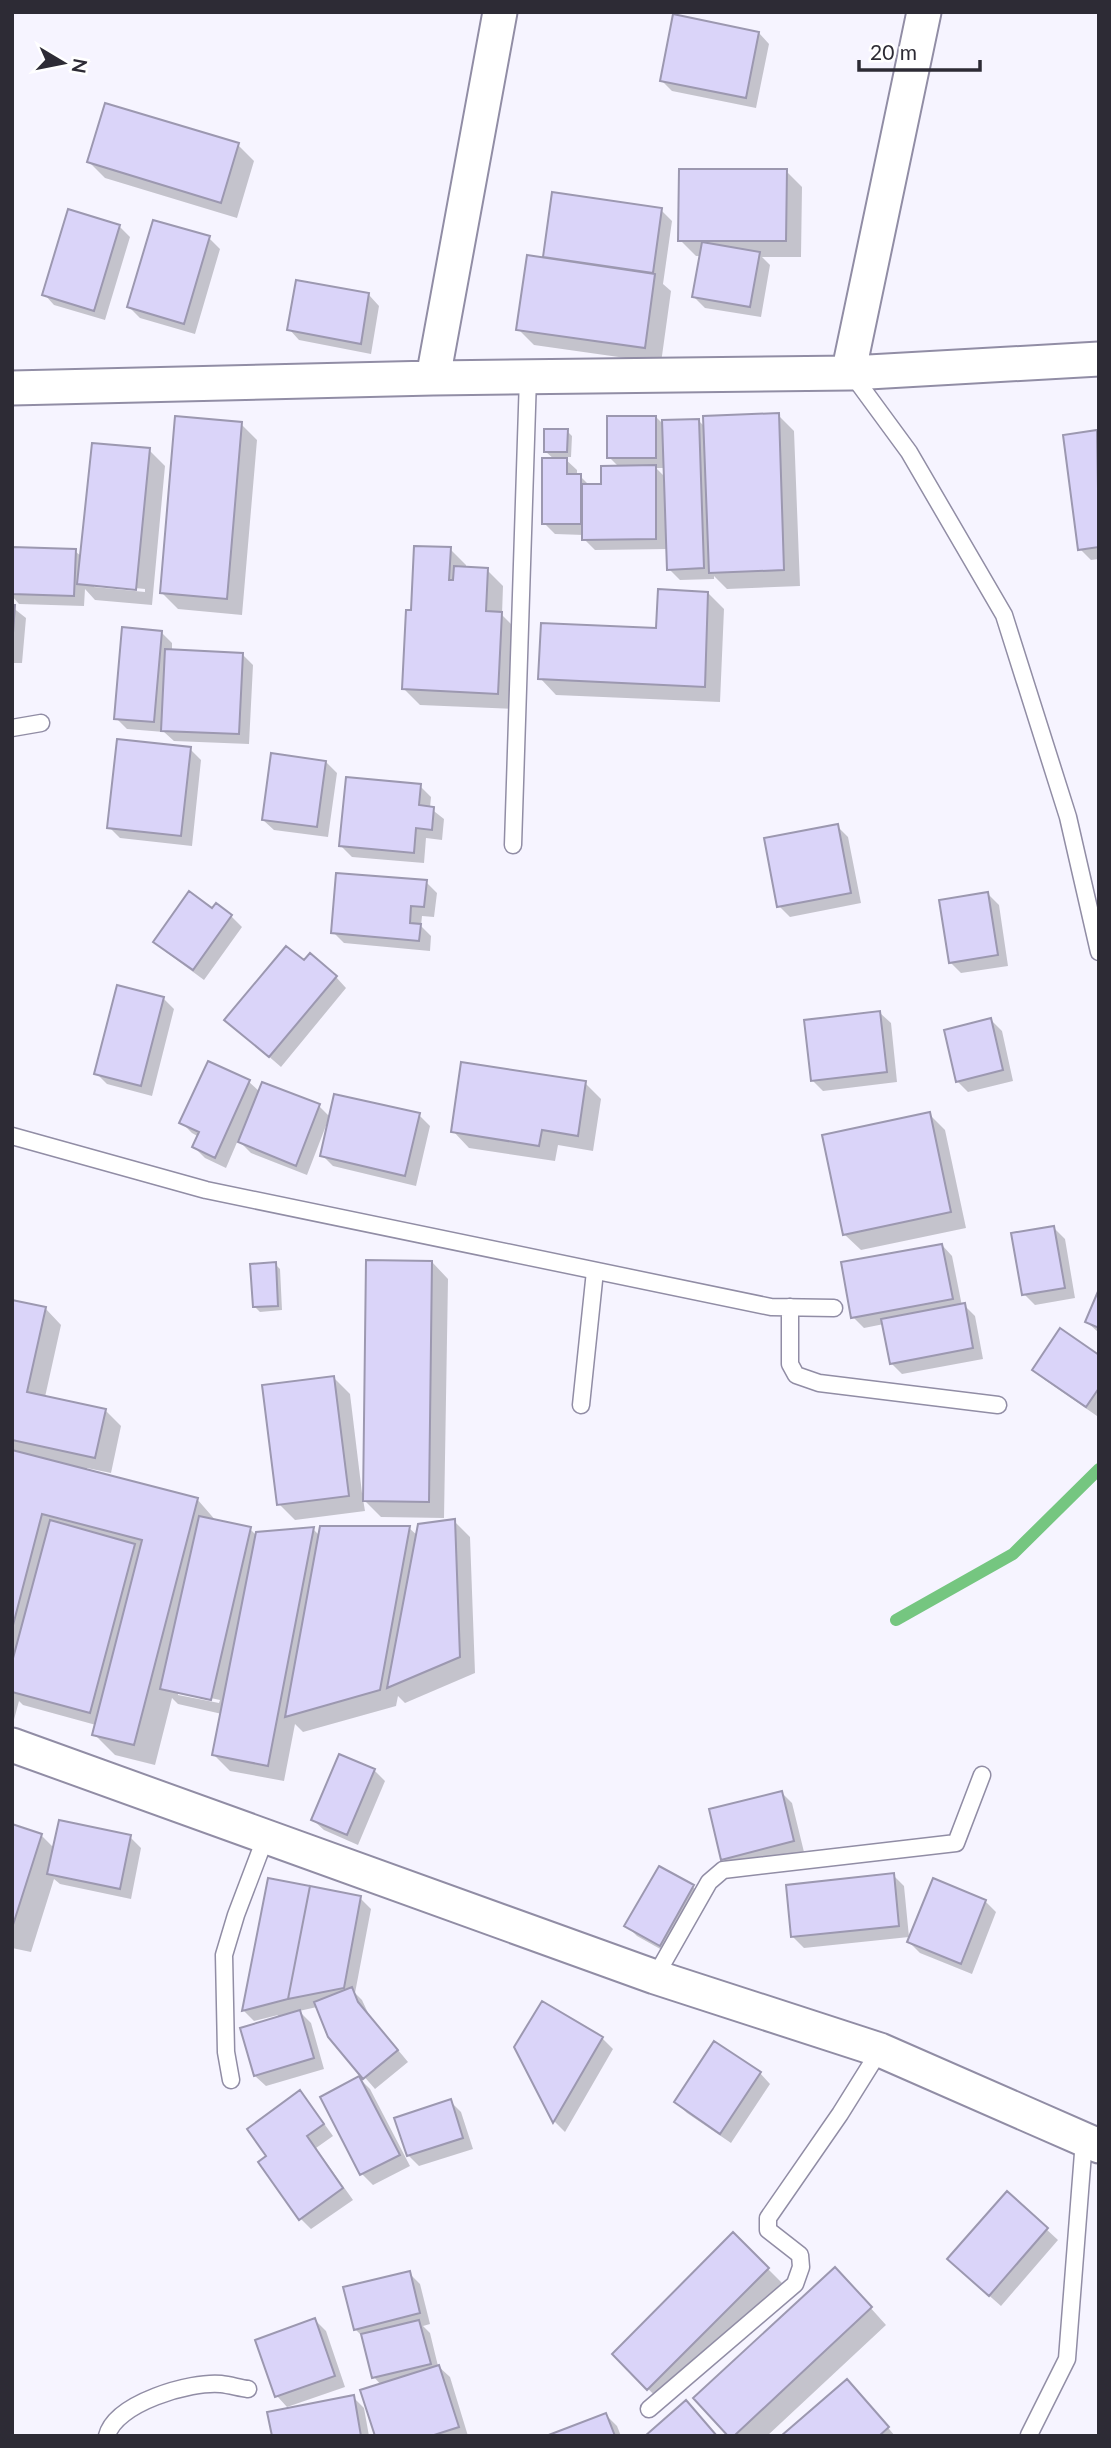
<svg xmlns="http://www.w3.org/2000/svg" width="1111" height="2448" font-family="Lato,sans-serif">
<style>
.shadow{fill:#0003;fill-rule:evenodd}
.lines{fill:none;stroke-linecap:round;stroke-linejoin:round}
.stream{stroke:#75c680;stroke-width:12}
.building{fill:#dad4f9;stroke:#9c98b0;stroke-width:2}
.service-casing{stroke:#918da5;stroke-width:19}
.minor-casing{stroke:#918da5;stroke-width:37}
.service{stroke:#fff;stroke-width:16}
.minor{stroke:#fff;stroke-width:33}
</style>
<rect width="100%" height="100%" fill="#f6f4ff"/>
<path class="shadow" d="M759,33L769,44L756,108L672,91L661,80Z
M238,145L254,161L237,218L105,178L89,162Z
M786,171L802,187L801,257H762L770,265L761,317L705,308L694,297L701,256H696L680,240Z
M661,210L672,221L663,284L671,291L661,363L534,345L518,329L548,260L544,256Z
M119,226L130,237L105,320L54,305L44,294Z
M209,238L220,249L195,334L140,318L129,307Z
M369,295L379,306L371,354L299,340L289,329Z
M778,415L794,431L800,586L727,589L714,576V579L680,580L669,569L668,549L595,550L584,539V535L555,534L544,523L554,459L546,452L567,431L572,436L571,457H563L577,470V476H580L590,486H602L619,467L609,457L656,417L664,425L698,420L705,427ZM656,468H665L666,478Z
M241,424L257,440L242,615L178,609L162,593Z
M1096,432L1099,434V559L1091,560L1080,549Z
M149,450L165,466L152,605L95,600L85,589L84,606L19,604L12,596V548L75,551L82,557ZM94,584L145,589V592L94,587Z
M450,549L466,565V569L487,570L503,586L502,615L517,630L514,709L420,705L404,689L413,612Z
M708,593L724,609L720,702L556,695L540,678L657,629Z
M12,607L26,618L22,663H12Z
M161,632L172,643V651L242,654L253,665L249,744L174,741L164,732L127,729L116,718Z
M190,749L201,760L192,846L120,838L109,827Z
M326,762L337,773L328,837L274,830L263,820Z
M420,786L431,797L430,808L444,819L442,840L426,838L424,863L352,857L341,846Z
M837,826L848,837L861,903L790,917L779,906Z
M426,882L437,893L434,917L422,916L421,926L431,936L430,951L344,943L333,932Z
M988,894L999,905L1008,966L961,973L950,962Z
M212,910L231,916L242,927L204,980L166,952L155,941Z
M304,963L336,977L346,988L281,1067L227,1020Z
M163,998L174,1009L152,1096L107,1084L96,1073Z
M880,1013L891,1023L897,1082L823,1091L812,1080Z
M991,1020L1002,1031L1013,1081L968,1092L957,1081Z
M208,1063L249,1082L260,1092L319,1106L331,1118L419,1115L430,1126L416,1186L333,1166L322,1155L329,1123H327L307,1175L251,1153L238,1140L226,1168L205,1158L194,1147L199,1137L192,1133L181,1122Z
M585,1083L601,1099L593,1151L558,1145L555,1161L469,1148L453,1131Z
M929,1114L945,1130L966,1228L861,1250L844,1234Z
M1054,1228L1065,1239L1075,1298L1035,1305L1024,1294Z
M942,1245L952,1256L962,1306L964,1305L975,1316L983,1359L902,1374L891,1363L884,1324L864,1328L853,1317Z
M432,1262L448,1279L444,1518L381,1517L363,1499L365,1511L295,1520L279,1504L334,1378L350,1394L362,1493H365Z
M275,1264L280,1269L282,1310L260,1312L255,1307Z
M1099,1293V1333L1087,1322Z
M12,1301L45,1308L61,1325L45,1397L105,1410L121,1426L111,1473L87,1468V1471L197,1499L217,1522L250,1529L257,1536L313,1529L320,1536L409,1528L418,1536L454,1521L470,1537L475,1673L405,1703L398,1696L396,1706L303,1732L295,1724L284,1781L230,1771L214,1755L222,1714L178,1704L172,1698L155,1765L115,1755L94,1734L96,1725L23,1705L19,1701L12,1727ZM178,1691L220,1700L219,1703L178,1695Z
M1099,1357L1097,1416L1045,1380L1034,1369Z
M374,1770L385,1781L358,1845L324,1830L313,1820Z
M781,1792L792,1803L804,1852L734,1870L723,1859Z
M12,1826L41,1835L54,1848L130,1837L141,1848L131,1899L60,1884L54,1879L31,1952L12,1948Z
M660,1868L693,1887L704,1898L671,1955L637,1936L626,1925Z
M893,1875L904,1886L909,1937L804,1948L793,1937Z
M360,1898L371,1909L355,1993L362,2000L369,2015L408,2062L375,2089L329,2036L317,2007L299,2011L311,2023L324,2069L266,2086L255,2076L278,2015L254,2021L243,2010Z
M985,1901L996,1912L972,1974L920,1953L909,1942Z
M542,2003L602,2038L613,2049L565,2132L555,2122L516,2048Z
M760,2073L770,2084L731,2143L687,2113L676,2102Z
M359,2078L370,2089L410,2166L373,2185L362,2174Z
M300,2093L310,2104L333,2136L316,2148L353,2200L311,2229L300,2218L268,2156Z
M450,2101L461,2112L473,2149L419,2166L408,2155Z
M1007,2193L1058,2240L1001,2306L960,2270Z
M733,2234L784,2285L664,2405L614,2354Z
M409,2273L420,2284L430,2324L423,2326L430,2333L438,2366L450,2377L468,2436H377L381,2385L374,2377L363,2337L355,2329Z
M850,2285L886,2325L767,2436H730Z
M315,2320L326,2331L345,2387L287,2407L277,2396Z
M858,2392L895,2436H783Z
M353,2397L364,2408L369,2436H274Z
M606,2415L617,2426L621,2436H551Z"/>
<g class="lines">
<path class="stream" d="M896,1620L1013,1554L1099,1469"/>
</g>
<path class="building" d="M673,14L759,32L746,98L660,81Z
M105,103L239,143L221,203L87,162Z
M679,169H787L786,241H678Z
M552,192L662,208L653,273L543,257Z
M68,209L120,225L94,311L42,295Z
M153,220L210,236L184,324L127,307Z
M702,242L760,252L750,307L692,297Z
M527,255L655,274L645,348L516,330Z
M296,280L369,293L361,344L287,330Z
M779,413L784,570L709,573L703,416Z
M175,416L242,422L227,599L160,593Z
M607,416H656V458H607Z
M699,419L704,568L667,570L662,420Z
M544,429H568L567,452H544Z
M1097,430L1099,547L1078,550L1063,435Z
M92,443L150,448L136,590L77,584Z
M542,458H567V474H581V524H542Z
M656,465V539L582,540V484H601V466Z
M414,546L451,547L449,580H453L454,566L488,568L486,611L502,612L498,694L402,689L406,610H411Z
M12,547L76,549L74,596L12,594Z
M658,589L708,592L705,687L538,679L541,623L656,628Z
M12,605H15L12,647Z
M122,627L162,631L154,722L114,719Z
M165,649L243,653L239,734L161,731Z
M117,739L191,747L181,836L107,828Z
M271,753L326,761L317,827L262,820Z
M346,777L421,784L419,805L434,807L432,830L416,828L414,853L339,846Z
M838,824L851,893L777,907L764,838Z
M336,873L427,880L424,907L411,906L410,923L421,924L419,941L331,933Z
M189,891L212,908L216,903L232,915L193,970L153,942Z
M988,892L998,955L949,963L939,900Z
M286,946L304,960L310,953L337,976L269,1057L224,1020Z
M117,985L164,997L141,1086L94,1074Z
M880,1011L887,1072L811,1081L804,1020Z
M991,1018L1003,1070L956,1082L944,1030Z
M208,1061L250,1080L215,1158L192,1147L199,1132L179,1123Z
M461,1062L586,1081L578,1136L542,1130L539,1146L451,1132Z
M262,1082L320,1104L296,1166L238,1142Z
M334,1094L420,1113L405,1176L320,1156Z
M930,1112L951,1212L843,1235L822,1135Z
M1054,1226L1065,1288L1022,1295L1011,1233Z
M942,1244L953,1299L851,1318L841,1262Z
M366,1260L432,1261L429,1502L363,1501Z
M276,1262L278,1306L253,1307L250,1264Z
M1099,1289V1328L1085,1322Z
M12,1300L46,1307L27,1392L106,1409L95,1458L12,1440Z
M965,1303L973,1348L890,1364L881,1319Z
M1060,1328L1099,1355V1388L1086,1407L1032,1370Z
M334,1376L349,1496L277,1505L262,1385Z
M12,1450L198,1498L134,1745L92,1735L142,1540L42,1514L12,1629Z
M199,1516L251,1527L211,1700L160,1689Z
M455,1519L460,1657L387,1688L418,1524Z
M50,1520L135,1544L90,1713L12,1692V1662Z
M320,1526H410L380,1690L285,1717Z
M314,1527L268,1766L212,1755L256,1532Z
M339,1754L375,1769L347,1835L311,1820Z
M782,1791L794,1841L721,1860L709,1809Z
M59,1820L131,1835L120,1889L47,1874Z
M12,1824L42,1834L12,1928Z
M659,1866L694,1885L660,1946L624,1926Z
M894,1873L899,1926L791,1937L786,1885Z
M268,1878L310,1886L288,1999L242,2011Z
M933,1878L986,1900L961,1964L907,1942Z
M310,1886L361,1896L344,1988L288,1999Z
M352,1987L358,2002L398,2050L363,2079L328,2037L314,2002Z
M542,2001L603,2037L553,2123L514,2047Z
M300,2010L314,2058L254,2076L240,2028Z
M714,2041L761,2072L720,2134L674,2102Z
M359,2076L400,2155L360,2175L320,2097Z
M300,2090L324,2124L307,2136L343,2188L299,2220L258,2162L266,2156L247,2129Z
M451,2099L463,2138L407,2156L394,2118Z
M1007,2191L1048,2228L989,2296L947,2259Z
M733,2232L769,2268L647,2390L612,2354Z
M835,2267L872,2307L734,2436H728L693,2398Z
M410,2271L420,2313L354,2330L343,2287Z
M315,2318L335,2376L275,2397L255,2340Z
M419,2320L431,2364L372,2378L361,2334Z
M439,2365L459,2427L431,2436H375L360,2390Z
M847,2379L889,2427L879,2436H781Z
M354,2395L361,2436H272L267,2412Z
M686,2400L717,2436H645Z
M606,2413L615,2436H546Z"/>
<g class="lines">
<defs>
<path id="service" d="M851,373L909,452L1004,615L1068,817L1099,952
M12,728L41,723
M513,845L528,377
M12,1136L206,1190L771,1307L834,1308
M790,1307V1364L796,1375L819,1383L998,1405
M581,1405L595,1271
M655,1977L709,1882L723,1870L956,1843L982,1775
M231,2080L226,2052L224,1955L236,1915L266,1836
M649,2409L795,2284L801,2267L800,2255L768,2230V2218L840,2114L880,2050
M1029,2435L1067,2359L1084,2140
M107,2436C115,2403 191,2381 221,2384C230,2385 240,2388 248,2389"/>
<path id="minor" d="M851,373L850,365L924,12
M433,378L500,12
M12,388L433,378L851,373L1099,359
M12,1745L655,1977L880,2050L1099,2146"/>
</defs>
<use href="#service" class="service-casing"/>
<use href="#minor" class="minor-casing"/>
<use href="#service" class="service"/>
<use href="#minor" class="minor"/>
</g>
<rect width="1111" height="2448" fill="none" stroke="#2d2b35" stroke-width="28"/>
<g transform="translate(63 63) rotate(100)" stroke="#ffffff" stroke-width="5" paint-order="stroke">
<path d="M0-5L12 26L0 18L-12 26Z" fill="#2d2b35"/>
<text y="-10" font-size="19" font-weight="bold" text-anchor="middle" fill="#2d2b35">N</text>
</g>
<path d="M859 60v10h121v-10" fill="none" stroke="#2d2b35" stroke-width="3.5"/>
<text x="870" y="60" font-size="21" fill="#2d2b35" stroke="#ffffff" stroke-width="5" paint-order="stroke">20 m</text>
</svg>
